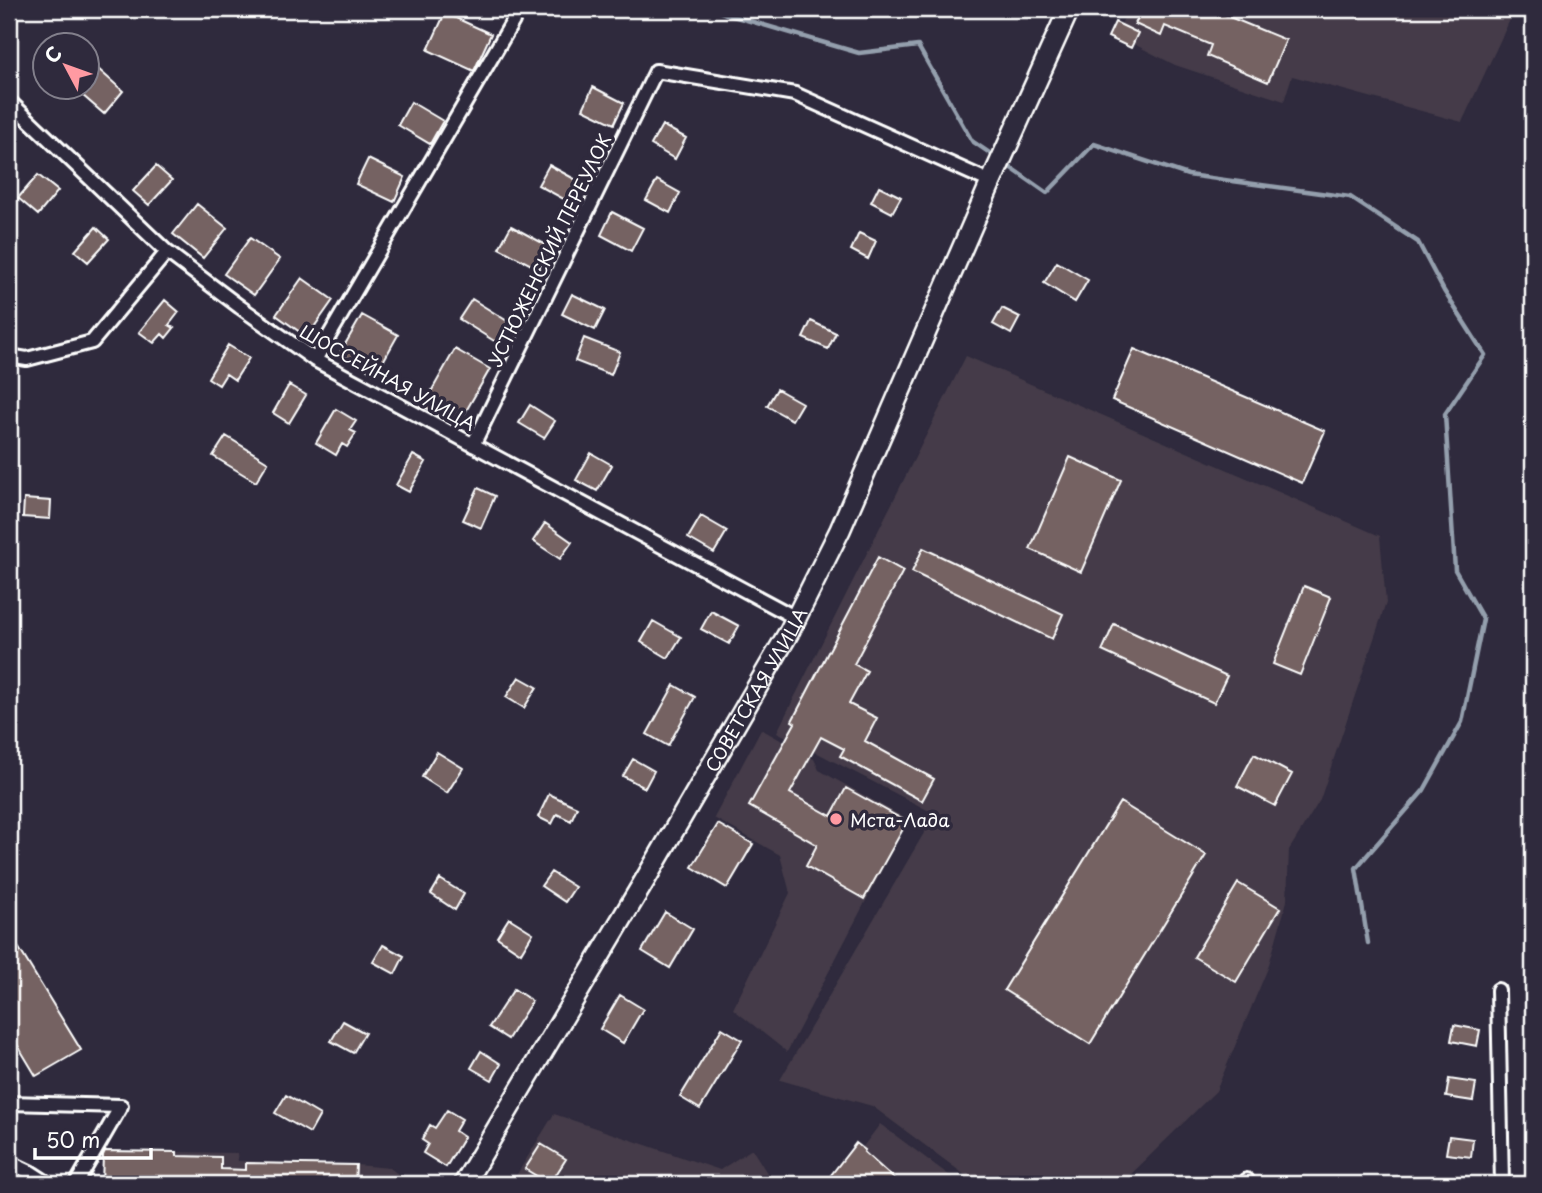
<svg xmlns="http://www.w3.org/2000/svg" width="1542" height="1193" font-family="'Playpen Sans',sans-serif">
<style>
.built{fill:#443b48}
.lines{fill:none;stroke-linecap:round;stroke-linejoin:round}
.stream{stroke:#949fad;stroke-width:4.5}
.building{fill:#756262;stroke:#fff;stroke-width:2}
.minor-casing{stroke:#fff;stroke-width:18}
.primary-casing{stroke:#fff;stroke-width:24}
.minor{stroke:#2f2a3d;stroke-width:12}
.primary{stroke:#2f2a3d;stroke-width:19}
.poi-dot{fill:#ff9aa2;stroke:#2f2a3d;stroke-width:2.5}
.labels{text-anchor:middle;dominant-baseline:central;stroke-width:7;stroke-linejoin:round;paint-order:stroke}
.street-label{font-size:18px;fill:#fff;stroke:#2f2a3d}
.poi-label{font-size:18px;fill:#fff;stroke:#2f2a3d;text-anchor:start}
</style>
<rect width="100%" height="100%" fill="#2f2a3d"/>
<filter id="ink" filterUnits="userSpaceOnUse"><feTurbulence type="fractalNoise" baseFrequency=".0143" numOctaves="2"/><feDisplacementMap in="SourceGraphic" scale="14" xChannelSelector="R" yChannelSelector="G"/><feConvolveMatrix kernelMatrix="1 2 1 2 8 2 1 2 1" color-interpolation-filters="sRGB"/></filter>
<g filter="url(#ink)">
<path class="built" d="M1128,9H1515L1462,122L1292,76L1284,101L1175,65L1116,35Z
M966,356L1380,536L1386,603L1320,800L1289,850L1287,901L1268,968L1216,1091L1121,1184H977L872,1106L780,1080L935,814L777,732Z
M761,729L814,759L819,770L908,820L787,1052L733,1009L790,893L780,855L714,818Z
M554,1114L720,1170L752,1149L774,1184H511Z
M880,1124L961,1184H835Z
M103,1151L237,1153L238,1161L356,1165L390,1168L411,1184H102Z"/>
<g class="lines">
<path class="stream" d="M713,9L726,14L859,53L918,46L972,141L997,158
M1004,163L1047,193L1094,144L1188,175L1350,197L1418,242L1444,291L1485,355L1445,414L1455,570L1483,619L1462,722L1424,790L1356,868L1368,943"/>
</g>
<path class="building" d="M1142,9H1210L1286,40L1268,82L1207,56L1211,45L1165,26L1161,36L1135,24Z
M445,13L491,34L474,71L428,50Z
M1115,22L1138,33L1131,48L1108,37Z
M97,68L123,91L104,114L74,88H88V79Z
M593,87L624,103L614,124L583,109Z
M411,102L443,121L430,144L398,125Z
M662,125L686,138L675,159L651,145Z
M368,159L405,177L394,202L356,184Z
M549,165L580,182L569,202L538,185Z
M156,166L172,180L149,205L133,191Z
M38,175L58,191L38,215L18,198Z
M657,180L680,193L670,213L646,200Z
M879,186L901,197L892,213L871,202Z
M197,204L227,228L203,258L173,234Z
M612,212L643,228L631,251L601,235Z
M511,226L550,247L539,269L499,248Z
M96,227L109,239L88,262L75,251Z
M859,233L876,241L868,259L851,250Z
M250,238L280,259L254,295L224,274Z
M1057,262L1088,280L1075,302L1044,283Z
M302,278L333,300L307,337L276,315Z
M572,294L605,310L595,330L562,314Z
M472,299L512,324L499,344L459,319Z
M165,300L179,312L169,325L174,328L166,338L162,334L154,343L139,332Z
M1002,308L1020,317L1011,334L993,324Z
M362,315L398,335L376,374L340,353Z
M811,321L836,333L828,349L803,338Z
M584,338L620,352L611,375L575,361Z
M228,345L249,358L235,380L226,374L219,385L208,378Z
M455,349L490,369L458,425L423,406Z
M1134,349L1325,431L1302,483L1112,400Z
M289,385L306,395L289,423L273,413Z
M777,389L802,403L792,420L767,406Z
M530,405L555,421L544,438L519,423Z
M336,409L356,421L350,430L356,433L347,447L342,444L336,455L316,443Z
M226,436L268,462L256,482L213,456Z
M591,453L612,465L597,491L576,480Z
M413,455L426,462L409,492L396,485Z
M1070,457L1121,480L1081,572L1030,549Z
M478,488L495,496L481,528L463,520Z
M24,499L51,501L50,519L23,517Z
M701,516L727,531L714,553L688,538Z
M545,523L572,542L560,559L533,541Z
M923,548L1063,614L1052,639L912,572Z
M878,557L903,571L854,664L867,671L849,704L877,718L865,741L934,779L922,801L840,756L844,749L821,737L790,793L831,816L846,788L907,822L864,899L806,866L817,845L749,806L795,723L792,721Z
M1304,586L1331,597L1300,675L1273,664Z
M711,611L739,626L729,644L701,629Z
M653,621L681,637L668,658L641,642Z
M1114,624L1227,676L1214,703L1102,651Z
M519,677L537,687L524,708L506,697Z
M674,685L695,697L668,746L647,734Z
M437,752L463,768L447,793L422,777Z
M1254,754L1292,774L1275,806L1237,786Z
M633,759L654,771L645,788L623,776Z
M549,794L577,807L571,821L557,814L552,824L538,817Z
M1120,802L1206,855L1090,1044L1004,990Z
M718,824L753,844L727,888L692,867Z
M551,872L575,887L565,902L541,886Z
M440,879L464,894L455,910L431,894Z
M1238,883L1280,908L1236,982L1194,957Z
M665,912L693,929L670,968L642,951Z
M509,918L533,933L521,953L497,937Z
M9,932L81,1050L36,1076L9,1031Z
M383,945L404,956L395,974L373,962Z
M514,989L532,1001L508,1039L489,1027Z
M620,995L643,1009L623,1043L600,1029Z
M343,1021L365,1033L353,1053L331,1041Z
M1454,1025L1480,1030L1477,1046L1451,1041Z
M722,1028L742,1040L700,1109L680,1097Z
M481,1051L501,1064L492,1080L471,1068Z
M1449,1079L1476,1083L1473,1101L1446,1097Z
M286,1095L320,1115L310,1133L275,1113Z
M447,1110L462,1119L455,1131L464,1137L446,1167L423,1153L428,1144L422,1140L430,1125L435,1128Z
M1449,1136L1473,1139L1471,1157L1446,1154Z
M856,1143L865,1150L864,1152L900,1184H824Z
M541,1144L566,1159L550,1184L525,1169Z
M105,1151L177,1152V1156L221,1157V1169L246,1170V1163L356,1165L355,1184H102L103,1155Z"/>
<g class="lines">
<defs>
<path id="minor" d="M9,101L167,252L240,307L315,360L796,618
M9,356L27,359L92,342L167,252
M315,360L513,21
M473,445L656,71L795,94L991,182
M1498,990L1502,1184
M9,1103L121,1106L76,1184
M9,1162L32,1173L49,1184
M1247,1180V1184"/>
<g id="primary">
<path id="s1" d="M464,1184L645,880L789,632L840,530L991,182L1069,9"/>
</g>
</defs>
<use href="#minor" class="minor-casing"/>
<use href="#primary" class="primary-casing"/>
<use href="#minor" class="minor"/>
<use href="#primary" class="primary"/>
</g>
</g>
<circle class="poi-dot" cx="836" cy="819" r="7"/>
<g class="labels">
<g class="street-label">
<text transform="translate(549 250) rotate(-64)">УСТЮЖЕНСКИЙ ПЕРЕУЛОК</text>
<text transform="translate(388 377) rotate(29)">ШОССЕЙНАЯ УЛИЦА</text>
<text stroke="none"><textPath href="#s1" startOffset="574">СОВЕТСКАЯ УЛИЦА</textPath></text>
</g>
<g class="poi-label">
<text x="850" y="819">Мста-Лада</text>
</g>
</g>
<rect width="1542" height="1193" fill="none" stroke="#2f2a3d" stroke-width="35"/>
<rect x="18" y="18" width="1507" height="1158" fill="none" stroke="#fff" stroke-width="2.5" filter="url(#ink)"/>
<g transform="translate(66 66) rotate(311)"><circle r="33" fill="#2f2a3d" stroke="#827f8b" stroke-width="2"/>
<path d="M0-5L12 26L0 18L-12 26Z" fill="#ff9aa2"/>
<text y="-10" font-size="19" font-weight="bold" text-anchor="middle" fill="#ffffff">С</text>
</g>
<path d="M35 1148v10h116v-10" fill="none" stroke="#ffffff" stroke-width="3.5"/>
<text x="46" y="1148" font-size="21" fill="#ffffff" stroke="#2f2a3d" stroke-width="5" paint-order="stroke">50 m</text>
</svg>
